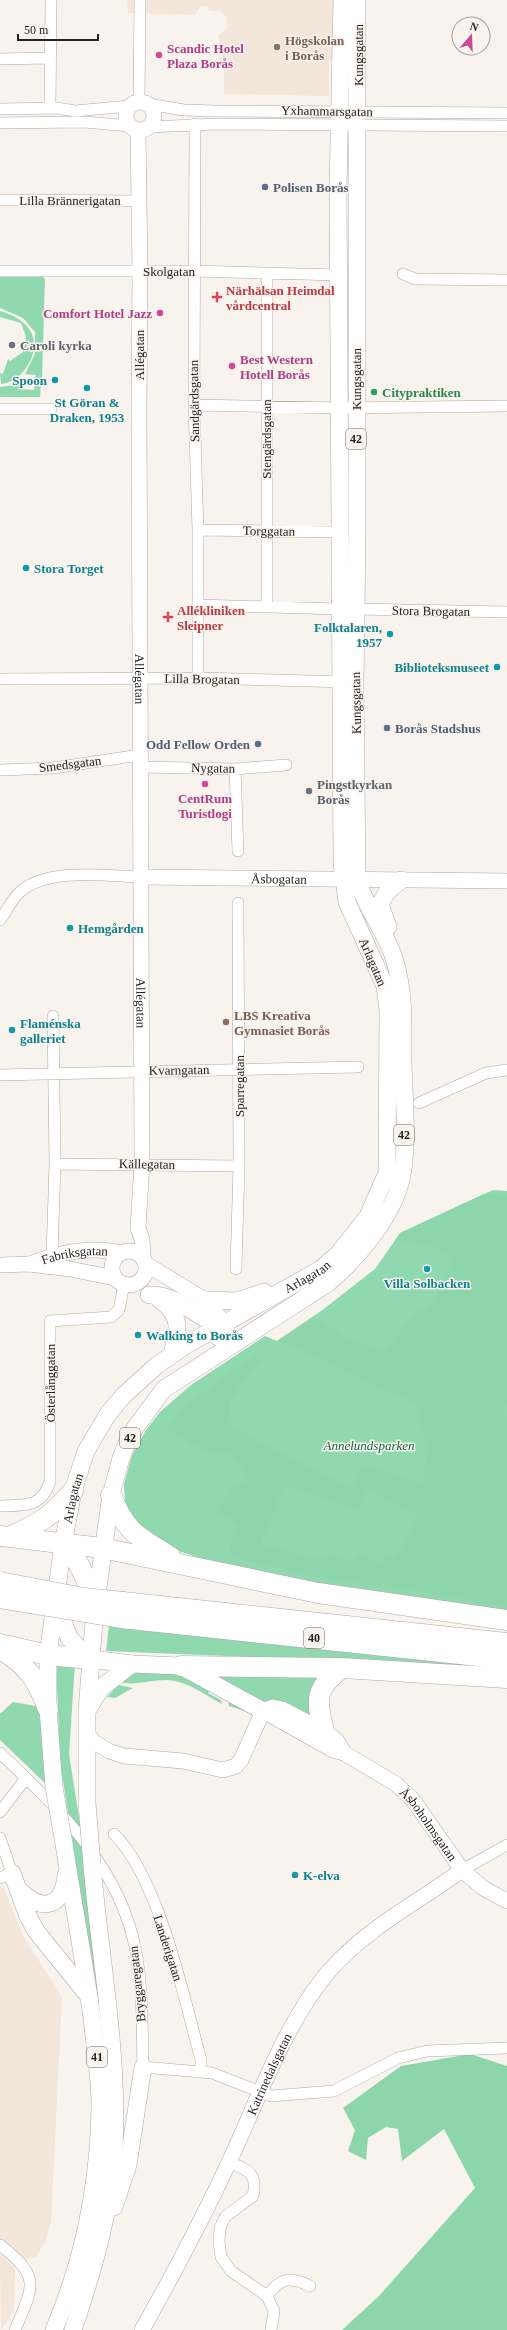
<svg xmlns="http://www.w3.org/2000/svg" width="507" height="2330" font-family="'Times New Roman',serif">
<style>
.built{fill:#f3e6da}
.green{fill:#90d8af}
.forest{fill:#8dd6ac;fill-rule:evenodd}
.lines{fill:none;stroke-linecap:round;stroke-linejoin:round}
.street-casing{stroke:#afa9a3;stroke-width:12}
.secondary-casing{stroke:#afa9a3;stroke-width:16}
.primary-casing{stroke:#afa9a3;stroke-width:18}
.highway-casing{stroke:#afa9a3;stroke-width:21}
.street{stroke:#fff;stroke-width:11}
.secondary{stroke:#fff;stroke-width:15}
.primary{stroke:#fff;stroke-width:17}
.highway{stroke:#fff;stroke-width:20}
.primary-bridge-casing{stroke:#afa9a3;stroke-width:18;stroke-linecap:butt}
.highway-bridge-casing{stroke:#afa9a3;stroke-width:21;stroke-linecap:butt}
.primary-bridge{stroke:#fff;stroke-width:17}
.highway-bridge{stroke:#fff;stroke-width:20}
.education-dot{fill:#8d6e63;stroke:#f9f3ed;stroke-width:1.5}
.hotel-dot{fill:#d1479c;stroke:#f9f3ed;stroke-width:1.5}
.service-dot{fill:#5c6f8a;stroke:#f9f3ed;stroke-width:1.5}
.health-dot{fill:#e0444e;stroke:#f9f3ed;stroke-width:1.5}
.worship-dot{fill:#6b7280;stroke:#f9f3ed;stroke-width:1.5}
.culture-dot{fill:#0f9aa8;stroke:#f9f3ed;stroke-width:1.5}
.leisure-dot{fill:#2e9e5b;stroke:#f9f3ed;stroke-width:1.5}
.labels{text-anchor:middle;dominant-baseline:central;stroke-width:3;stroke-linejoin:round;paint-order:stroke}
.shield{fill:#f9f3ed;stroke:#65615e;stroke-width:1}
.shield-label{font-size:12px;font-weight:bold;fill:#252320}
.education-label{font-size:13px;font-weight:bold;fill:#785e54;stroke:#f9f3ed;text-anchor:start}
.hotel-label{font-size:13px;font-weight:bold;fill:#b23c85;stroke:#f9f3ed;text-anchor:start}
.street-label{font-size:13px;fill:#252320;stroke:#f9f3ed}
.service-label{font-size:13px;font-weight:bold;fill:#4e5e75;stroke:#f9f3ed;text-anchor:start}
.health-label{font-size:13px;font-weight:bold;fill:#be3a42;stroke:#f9f3ed;text-anchor:start}
.worship-label{font-size:13px;font-weight:bold;fill:#5b616d;stroke:#f9f3ed;text-anchor:start}
.culture-label{font-size:13px;font-weight:bold;fill:#0d838f;stroke:#f9f3ed;text-anchor:start}
.leisure-label{font-size:13px;font-weight:bold;fill:#27864d;stroke:#f9f3ed;text-anchor:start}
.park-label{font-size:13px;font-style:italic;fill:#116742;stroke:#f9f3ed}
</style>
<rect width="100%" height="100%" fill="#f9f3ed"/>
<path class="built" d="M127,0H334V60H329V96L224,94V65H219V35L227,28V18L220,11H209L208,6L200,7L195,15L128,13Z
M0,1886H3L23,1936L62,1997L51,2222L45,2242L36,2257L24,2259L0,2240Z
M0,2254L15,2268L14,2310L1,2330Z"/>
<path class="green" d="M39,274L45,279L42,379H34L36,375L25,374L35,354V332L23,318L0,308V275Z
M0,311C13,315 26,321 32,334C40,355 22,382 1,384L0,373L3,374L8,359L10,361L23,352L26,337L21,323L0,317Z
M20,380L21,389L34,390L35,385L41,384L40,397H0V387L14,385Z
M493,1190L507,1191V1616L229,1568L173,1549L131,1518L125,1504L124,1484L132,1455L146,1430L160,1412L191,1385L265,1336L277,1341L321,1311L375,1269L400,1233Z
M109,1626L507,1668L106,1651Z
M56,1661L75,1663L69,1754L95,1919L102,1979L108,2064L110,2130L104,2201L94,2245L68,2330H61L78,2287L102,2186L103,2093L102,2050L90,1955L60,1761Z
M136,1673C172,1672 177,1672 209,1690L208,1693L221,1700L222,1704C205,1695 186,1680 166,1680C149,1680 135,1686 120,1682L127,1675Z
M214,1675L321,1677L316,1722L274,1701H262Z
M118,1685L133,1688L115,1698L107,1697Z
M228,1700L251,1713L229,1706Z
M13,1702L41,1707L49,1787L0,1740V1714Z"/>
<path class="forest" d="M484,1194L507,1196V1404L502,1414L507,1417V1607C479,1602 451,1596 423,1592C358,1582 291,1577 229,1554V1545L239,1525L218,1512L233,1486L250,1481L231,1452L204,1451L167,1430C181,1403 229,1374 255,1356L262,1362L253,1368L230,1401L228,1425L352,1488L363,1464L426,1486L424,1469L428,1447L420,1417L419,1406L313,1355L277,1341L314,1316L345,1338L383,1352L416,1313L430,1306L452,1266L451,1255C432,1244 415,1242 394,1242L400,1233ZM285,1486L357,1510L368,1489L418,1515L396,1558L387,1554L381,1565L360,1554L354,1562L336,1556L311,1559L260,1543Z
M470,2054L507,2066V2330H342L379,2296L475,2188L444,2129L402,2161L398,2129L386,2127L368,2138L366,2160L348,2151L355,2130L343,2108L401,2066Z"/>
<g class="lines">
<defs>
<path id="street" d="M0,59L50,58
M139,101L140,0
M148,104L184,110L214,111L507,113
M50,108L51,0
M0,109L57,108L75,111L130,106
M0,123L84,122L130,126
M195,124L194,405L198,530V678
M149,127L217,124L507,126
M0,200L139,201
M0,271H193L339,275
M403,274L415,279L507,280
M194,405L340,408L507,406
M0,409H51
M198,530L339,532
M198,605L339,609
M267,606V273
M356,609L507,612
M0,679L198,678L346,682
M140,767L235,769L286,765
M235,769L238,851
M0,770L53,768L140,755
M0,920C7,911 11,900 20,892C47,867 106,876 142,877
M0,1075L358,1067
M419,1103L486,1073L507,1070
M55,1164L239,1166
M52,1256L55,1164L53,1016
M236,1269L239,1166L238,903
M0,1506C25,1505 42,1508 50,1481V1321L111,1317L119,1310L124,1284
M0,1753C59,1809 121,1868 136,1952C143,1989 142,2029 143,2067L212,2073L271,2096L334,2091L398,2058L427,2051L507,2048
M0,1812L26,1778
M114,1834C159,1878 184,1998 201,2060V2071
M0,1838L12,1873L0,1878
M462,1870L507,1845
M229,2162C248,2170 258,2173 253,2196L225,2217L220,2228L219,2241L221,2257L231,2271L267,2296L274,2311L271,2330
M0,2245C41,2277 34,2285 15,2330
M267,2296C280,2278 290,2276 310,2286"/>
<g id="secondary">
<circle cx="140" cy="116" r="14"/>
<path id="s1" d="M138,131L140,271L139,410L142,1163L138,1228L142,1239L143,1258"/>
<path id="s2" d="M142,877L507,881"/>
<circle cx="129" cy="1268" r="17"/>
<path id="s3" d="M30,1264C58,1253 91,1246 120,1253"/>
<path d="M146,1264L205,1300"/>
<path d="M0,1265L29,1264L70,1269L115,1278"/>
<path id="s4" d="M263,1711L333,1750L344,1753L396,1784L413,1800L462,1870L483,1888L507,1901"/>
<path d="M263,1711L273,1707L282,1709L324,1731L337,1741L344,1753"/>
<path d="M87,1734L94,1742L109,1751L124,1756L183,1761L223,1770L236,1766L241,1760L263,1711"/>
<path id="s5" d="M142,2330C175,2271 207,2211 235,2149C261,2092 288,2018 330,1970C367,1928 417,1903 462,1870"/>
</g>
<g id="primary">
<path d="M388,927L380,904L387,892L401,880"/>
<path d="M149,1295C178,1293 200,1321 226,1329"/>
<path d="M159,1299C182,1315 179,1329 172,1354"/>
<path d="M205,1300L218,1317V1337"/>
<path d="M205,1300L237,1301L264,1292"/>
<path d="M57,1603L69,1638L90,1659L132,1664L181,1666L263,1711"/>
<path d="M88,1709L101,1688L132,1664"/>
<path id="s6" d="M54,1787L48,1709V1655L63,1544L73,1491L86,1451L108,1414L123,1396L156,1366L186,1345L321,1269L339,1253L368,1216L387,1173L388,1011L385,986L347,902L342,863L338,189L342,0"/>
<path d="M87,1803V1711L95,1609L111,1495L121,1458L127,1443L135,1428L164,1389L328,1283C358,1258 395,1214 402,1175C408,1142 404,1097 403,1063C403,1028 405,992 394,958C385,930 365,907 357,879L355,683L357,533V0"/>
<path d="M12,1873L28,1916L36,1931L87,1994"/>
<path d="M21,1892C43,1912 63,1907 66,1875"/>
<path d="M114,2207L128,2165L143,2067"/>
<path d="M54,2330C84,2259 99,2183 100,2106C100,2076 95,2047 92,2018C84,1960 73,1902 64,1844"/>
<path d="M73,2330C93,2271 111,2211 114,2148C119,2053 100,1959 92,1865"/>
</g>
<path id="highway" d="M111,1495C126,1533 137,1536 171,1557
M0,1536L102,1548L318,1593L507,1620
M9,1537C41,1523 50,1517 73,1491
M63,1544C82,1562 88,1584 95,1609
M123,1602L507,1643
M121,1618L507,1659
M0,1644L48,1655L90,1659
M2,1650C29,1667 37,1680 48,1709
M181,1666L342,1668L507,1678
M324,1731C316,1700 314,1689 342,1668"/>
</defs>
<use href="#street" class="street-casing"/>
<use href="#secondary" class="secondary-casing"/>
<use href="#primary" class="primary-casing"/>
<use href="#highway" class="highway-casing"/>
<use href="#street" class="street"/>
<use href="#secondary" class="secondary"/>
<use href="#primary" class="primary"/>
<use href="#highway" class="highway"/>
<defs>
<path id="primary-bridge" d="M54,1787L64,1844
M87,1803L92,1865"/>
<path id="highway-bridge" d="M0,1582L84,1598L123,1602
M0,1598L121,1618"/>
</defs>
<use href="#primary-bridge" class="primary-bridge-casing"/>
<use href="#highway-bridge" class="highway-bridge-casing"/>
<use href="#primary-bridge" class="primary-bridge"/>
<use href="#highway-bridge" class="highway-bridge"/>
</g>
<g class="education-dot">
<circle cx="277" cy="47" r="4"/>
<circle cx="226" cy="1022" r="4"/>
</g>
<g class="hotel-dot">
<circle cx="159" cy="55" r="4"/>
<circle cx="160" cy="313" r="4"/>
<circle cx="232" cy="366" r="4"/>
<circle cx="205" cy="784" r="4"/>
</g>
<g class="service-dot">
<circle cx="265" cy="187" r="4"/>
<circle cx="387" cy="728" r="4"/>
<circle cx="258" cy="744" r="4"/>
</g>
<g class="health-dot">
<path d="M215 291h4v4h4v4h-4v4h-4v-4h-4v-4h4z"/>
<path d="M166 611h4v4h4v4h-4v4h-4v-4h-4v-4h4z"/>
</g>
<g class="worship-dot">
<circle cx="12" cy="345" r="4"/>
<circle cx="309" cy="791" r="4"/>
</g>
<g class="culture-dot">
<circle cx="55" cy="380" r="4"/>
<circle cx="87" cy="388" r="4"/>
<circle cx="26" cy="568" r="4"/>
<circle cx="390" cy="634" r="4"/>
<circle cx="497" cy="667" r="4"/>
<circle cx="70" cy="928" r="4"/>
<circle cx="12" cy="1030" r="4"/>
<circle cx="427" cy="1269" r="4"/>
<circle cx="138" cy="1335" r="4"/>
<circle cx="295" cy="1875" r="4"/>
</g>
<circle class="leisure-dot" cx="374" cy="392" r="4"/>
<g class="labels">
<g class="shield">
<rect x="346" y="429" width="20" height="20" rx="3"/>
<rect x="394" y="1125" width="20" height="20" rx="3"/>
<rect x="120" y="1428" width="20" height="20" rx="3"/>
<rect x="304" y="1628" width="20" height="20" rx="3"/>
<rect x="87" y="2047" width="20" height="20" rx="3"/>
</g>
<g class="shield-label">
<text x="356" y="439">42</text>
<text x="404" y="1135">42</text>
<text x="130" y="1438">42</text>
<text x="314" y="1638">40</text>
<text x="97" y="2057">41</text>
</g>
<g class="education-label">
<text x="285" y="40">Högskolan<tspan x="285" dy="15">i Borås</tspan></text>
<text x="234" y="1015">LBS Kreativa<tspan x="234" dy="15">Gymnasiet Borås</tspan></text>
</g>
<g class="hotel-label">
<text x="167" y="48">Scandic Hotel<tspan x="167" dy="15">Plaza Borås</tspan></text>
<text x="152" y="313" text-anchor="end">Comfort Hotel Jazz</text>
<text x="240" y="359">Best Western<tspan x="240" dy="15">Hotell Borås</tspan></text>
<text x="205" y="798" text-anchor="middle">CentRum<tspan x="205" dy="15">Turistlogi</tspan></text>
</g>
<g class="street-label">
<text transform="translate(358 55) rotate(-90)">Kungsgatan</text>
<text transform="translate(327 111) rotate(1)">Yxhammarsgatan</text>
<text x="70" y="200">Lilla Brännerigatan</text>
<text x="169" y="271">Skolgatan</text>
<text transform="translate(139 355) rotate(-90)">Allégatan</text>
<text transform="translate(356 379) rotate(-90)">Kungsgatan</text>
<text transform="translate(194 401) rotate(-91)">Sandgärdsgatan</text>
<text transform="translate(266 439) rotate(-90)">Stengärdsgatan</text>
<text transform="translate(269 531) rotate(1)">Torggatan</text>
<text transform="translate(431 611) rotate(1)">Stora Brogatan</text>
<text stroke="none"><textPath href="#s1" startOffset="548">Allégatan</textPath></text>
<text transform="translate(202 679) rotate(1)">Lilla Brogatan</text>
<text transform="translate(356 703) rotate(-91)">Kungsgatan</text>
<text transform="translate(70 764) rotate(-7)">Smedsgatan</text>
<text transform="translate(213 768) rotate(1)">Nygatan</text>
<text stroke="none"><textPath href="#s2" startOffset="137">Åsbogatan</textPath></text>
<text transform="translate(373 962) rotate(67)">Arlagatan</text>
<text stroke="none"><textPath href="#s1" startOffset="872">Allégatan</textPath></text>
<text transform="translate(179 1070) rotate(-1)">Kvarngatan</text>
<text transform="translate(239 1086) rotate(-90)">Sparregatan</text>
<text transform="translate(147 1164) rotate(1)">Källegatan</text>
<text stroke="none"><textPath href="#s3" startOffset="46">Fabriksgatan</textPath></text>
<text stroke="none"><textPath href="#s6" startOffset="627">Arlagatan</textPath></text>
<text transform="translate(50 1383) rotate(-90)">Österlånggatan</text>
<text stroke="none"><textPath href="#s6" startOffset="291">Arlagatan</textPath></text>
<text stroke="none"><textPath href="#s4" startOffset="204">Åsboholmsgatan</textPath></text>
<text transform="translate(168 1948) rotate(72)">Landerigatan</text>
<text transform="translate(137 1984) rotate(-96)">Bryggaregatan</text>
<text stroke="none"><textPath href="#s5" startOffset="286">Katrinedalsgatan</textPath></text>
</g>
<g class="service-label">
<text x="273" y="187">Polisen Borås</text>
<text x="395" y="728">Borås Stadshus</text>
<text x="250" y="744" text-anchor="end">Odd Fellow Orden</text>
</g>
<g class="health-label">
<text x="226" y="290">Närhälsan Heimdal<tspan x="226" dy="15">vårdcentral</tspan></text>
<text x="177" y="610">Allékliniken<tspan x="177" dy="15">Sleipner</tspan></text>
</g>
<g class="worship-label">
<text x="20" y="345">Caroli kyrka</text>
<text x="317" y="784">Pingstkyrkan<tspan x="317" dy="15">Borås</tspan></text>
</g>
<g class="culture-label">
<text x="47" y="380" text-anchor="end">Spoon</text>
<text x="87" y="402" text-anchor="middle">St Göran &amp;<tspan x="87" dy="15">Draken, 1953</tspan></text>
<text x="34" y="568">Stora Torget</text>
<text x="382" y="627" text-anchor="end">Folktalaren,<tspan x="382" dy="15">1957</tspan></text>
<text x="489" y="667" text-anchor="end">Biblioteksmuseet</text>
<text x="78" y="928">Hemgården</text>
<text x="20" y="1023">Flaménska<tspan x="20" dy="15">galleriet</tspan></text>
<text x="427" y="1283" text-anchor="middle">Villa Solbacken</text>
<text x="146" y="1335">Walking to Borås</text>
<text x="303" y="1875">K-elva</text>
</g>
<g class="leisure-label">
<text x="382" y="392">Citypraktiken</text>
</g>
<g class="park-label">
<text x="369" y="1445">Annelundsparken</text>
</g>
</g>
<g transform="translate(471 36) rotate(19)"><circle r="19" fill="#f9f3ed" stroke="#a4a09b"/>
<path d="M0-3L7 15L0 10L-7 15Z" fill="#c74893"/>
<text y="-6" font-size="11" font-weight="bold" text-anchor="middle" fill="#252320">N</text>
</g>
<path d="M18 34v6h80v-6" fill="none" stroke="#252320" stroke-width="2"/>
<text x="24" y="34" font-size="12" fill="#252320" stroke="#f9f3ed" stroke-width="3" paint-order="stroke">50 m</text>
</svg>
